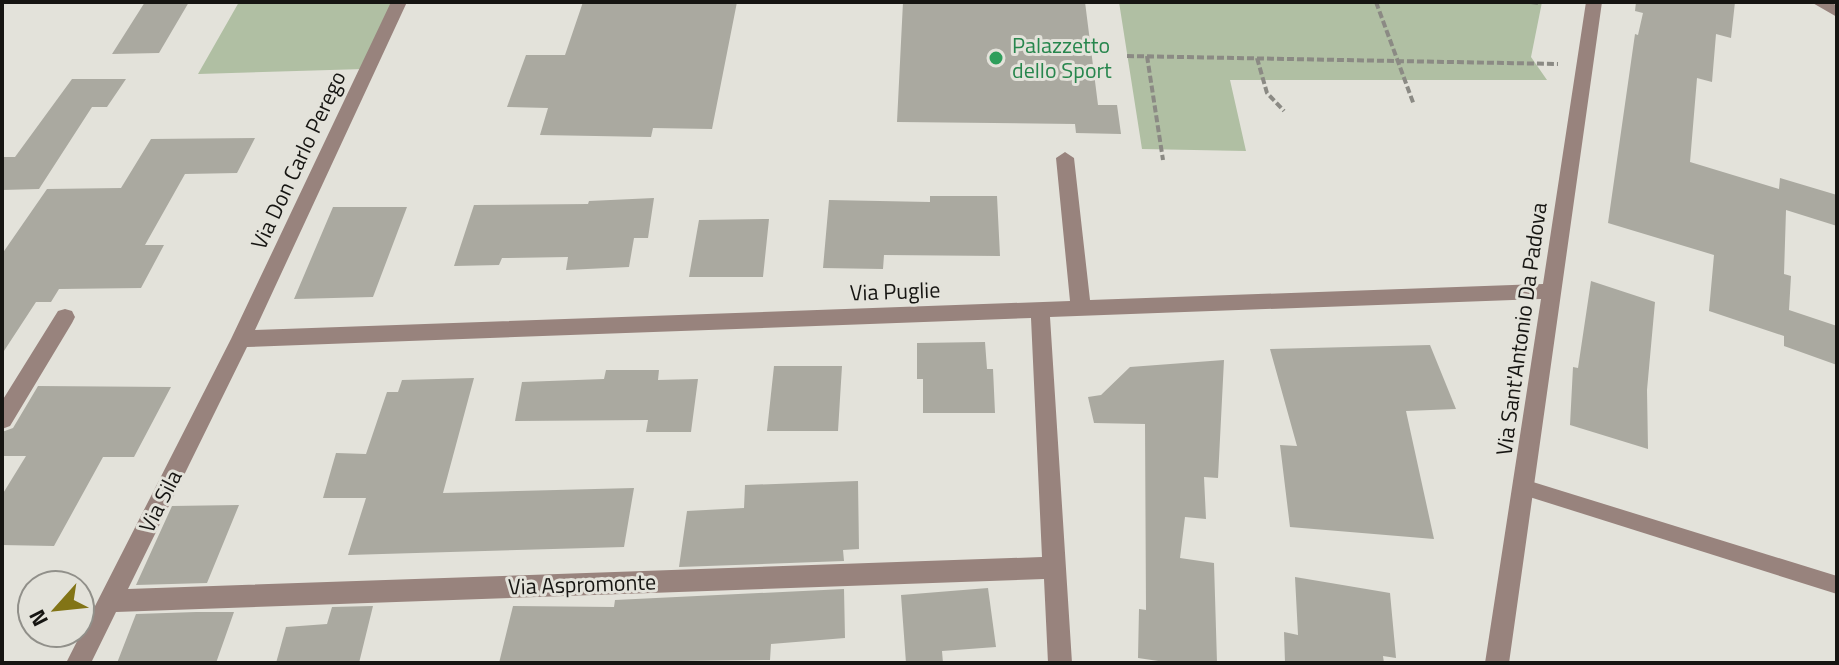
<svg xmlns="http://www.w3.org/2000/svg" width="1839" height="665" font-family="'Titillium Web',sans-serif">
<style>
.green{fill:#b0bfa3}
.building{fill:#aaa9a0}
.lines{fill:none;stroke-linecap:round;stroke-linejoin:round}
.path{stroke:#8b8a84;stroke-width:4;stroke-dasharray:7 3;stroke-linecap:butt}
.service{fill:#98837d;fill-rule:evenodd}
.minor{fill:#98837d;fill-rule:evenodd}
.leisure-dot{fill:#2e9e5b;stroke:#e3e2da;stroke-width:3}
.labels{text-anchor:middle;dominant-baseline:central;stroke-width:6;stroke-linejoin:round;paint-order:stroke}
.leisure-label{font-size:22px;fill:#27864d;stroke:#e3e2da;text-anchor:start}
.street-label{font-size:22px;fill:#161512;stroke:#e3e2da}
</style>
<rect width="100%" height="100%" fill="#e3e2da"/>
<path class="green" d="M239,2H395L364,69L198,74Z
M1119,2H1542L1531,57L1547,80H1230L1246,151L1142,149Z"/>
<path class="building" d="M145,2H189L159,53L112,54Z
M583,2H737L712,129L653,128L651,137L540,135L548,108L507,107L526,55H565Z
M903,2H1085L1098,105H1117L1121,134L1076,133L1075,124L897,122Z
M1636,2H1735L1731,38L1716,34L1712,82L1697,78L1690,162L1779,189L1780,178L1837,195V226L1786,210L1784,274L1791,276L1789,310L1837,326V365L1784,346V336L1709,311L1714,255L1608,223L1635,34L1638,35L1643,13L1635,11Z
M72,79H126L107,107H92L39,189L2,190V157H15Z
M255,138L237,173L185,174L145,245H164L141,288L59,289L51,302H36L2,354V254L47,189L121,188L151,139Z
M930,196H997L1000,256L884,255L883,269L823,268L829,200L930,202Z
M654,198L648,238H634L629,267L566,270L568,257L502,258L499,265L454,266L474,205L588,204L589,201Z
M333,207H407L373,297L294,299Z
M769,219L763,277H689L699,220Z
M1591,281L1655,302L1647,390L1648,449L1570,425L1573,367L1578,368Z
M985,342L987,369H993L995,413H923V379H917V343Z
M1430,345L1456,409L1406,411L1434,539L1290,527L1280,445L1297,446L1270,349Z
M1224,360L1218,478L1204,477L1206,519L1185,517L1180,558L1214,563L1217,663H1172L1138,658L1139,609L1146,610L1145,424L1094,423L1088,397L1101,395L1130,367Z
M774,366H842L838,431H767Z
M606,370H659L658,380L698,379L691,432H646L648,420L515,421L522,382L604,379Z
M474,378L443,493L634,488L624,547L348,555L366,498H323L336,453L366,454L387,392H398L402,380Z
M38,386L171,387L134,457H103L54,546L2,545V495L26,456H2V432L13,428Z
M858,481L859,549L843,550L844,561L679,567L687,511L744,508L745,485Z
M239,505L207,583L136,585L172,506Z
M1295,577L1390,593L1396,658L1383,656L1384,663H1285L1284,632L1298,635Z
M988,588L996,647L942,651L943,663H906L901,595Z
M844,589L845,638L771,644L770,660L499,663L513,606L614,607L615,600Z
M373,606L359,663H276L286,627L327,624L332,607Z
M196,612H234L216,663H117L136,614Z"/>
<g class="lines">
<path class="path" d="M1376,2L1414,105
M1531,2L1541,3
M1127,56L1558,64
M1147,56L1163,160
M1257,58L1267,93L1284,111"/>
<path class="service" d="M1523,479L1837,576V594L1517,493L1514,487L1517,481Z"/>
<path class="minor" d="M391,2H407L255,330L1070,301L1056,158L1065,152L1074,158L1090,300L1543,284L1586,2H1602L1509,663H1485L1541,299L1050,317L1072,663H1048L1044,579L116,612L91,663H66L231,339ZM1031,318L1042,557L128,589L247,347Z
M1811,2H1831L1837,6V17Z
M65,309L72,311L75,317L72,323L10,426L2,429V401L58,311Z"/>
</g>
<circle class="leisure-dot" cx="996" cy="58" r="8"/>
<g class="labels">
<g class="leisure-label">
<text x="1012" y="45">Palazzetto<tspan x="1012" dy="25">dello Sport</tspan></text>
</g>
<g class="street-label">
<text transform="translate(298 160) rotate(-65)">Via Don Carlo Perego</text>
<text transform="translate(895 291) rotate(-2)">Via Puglie</text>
<text transform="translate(1521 329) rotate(-82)">Via Sant'Antonio Da Padova</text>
<text transform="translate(160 501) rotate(-63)">Via Sila</text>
<text transform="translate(582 584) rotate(-2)">Via Aspromonte</text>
</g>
</g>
<rect width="1839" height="665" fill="none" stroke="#161512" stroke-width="8"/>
<g transform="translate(56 609) rotate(243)"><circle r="38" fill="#e3e2da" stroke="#91908a" stroke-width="2"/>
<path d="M0-6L14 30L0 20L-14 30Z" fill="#827416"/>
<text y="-12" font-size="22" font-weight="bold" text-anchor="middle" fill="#161512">N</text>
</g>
</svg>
